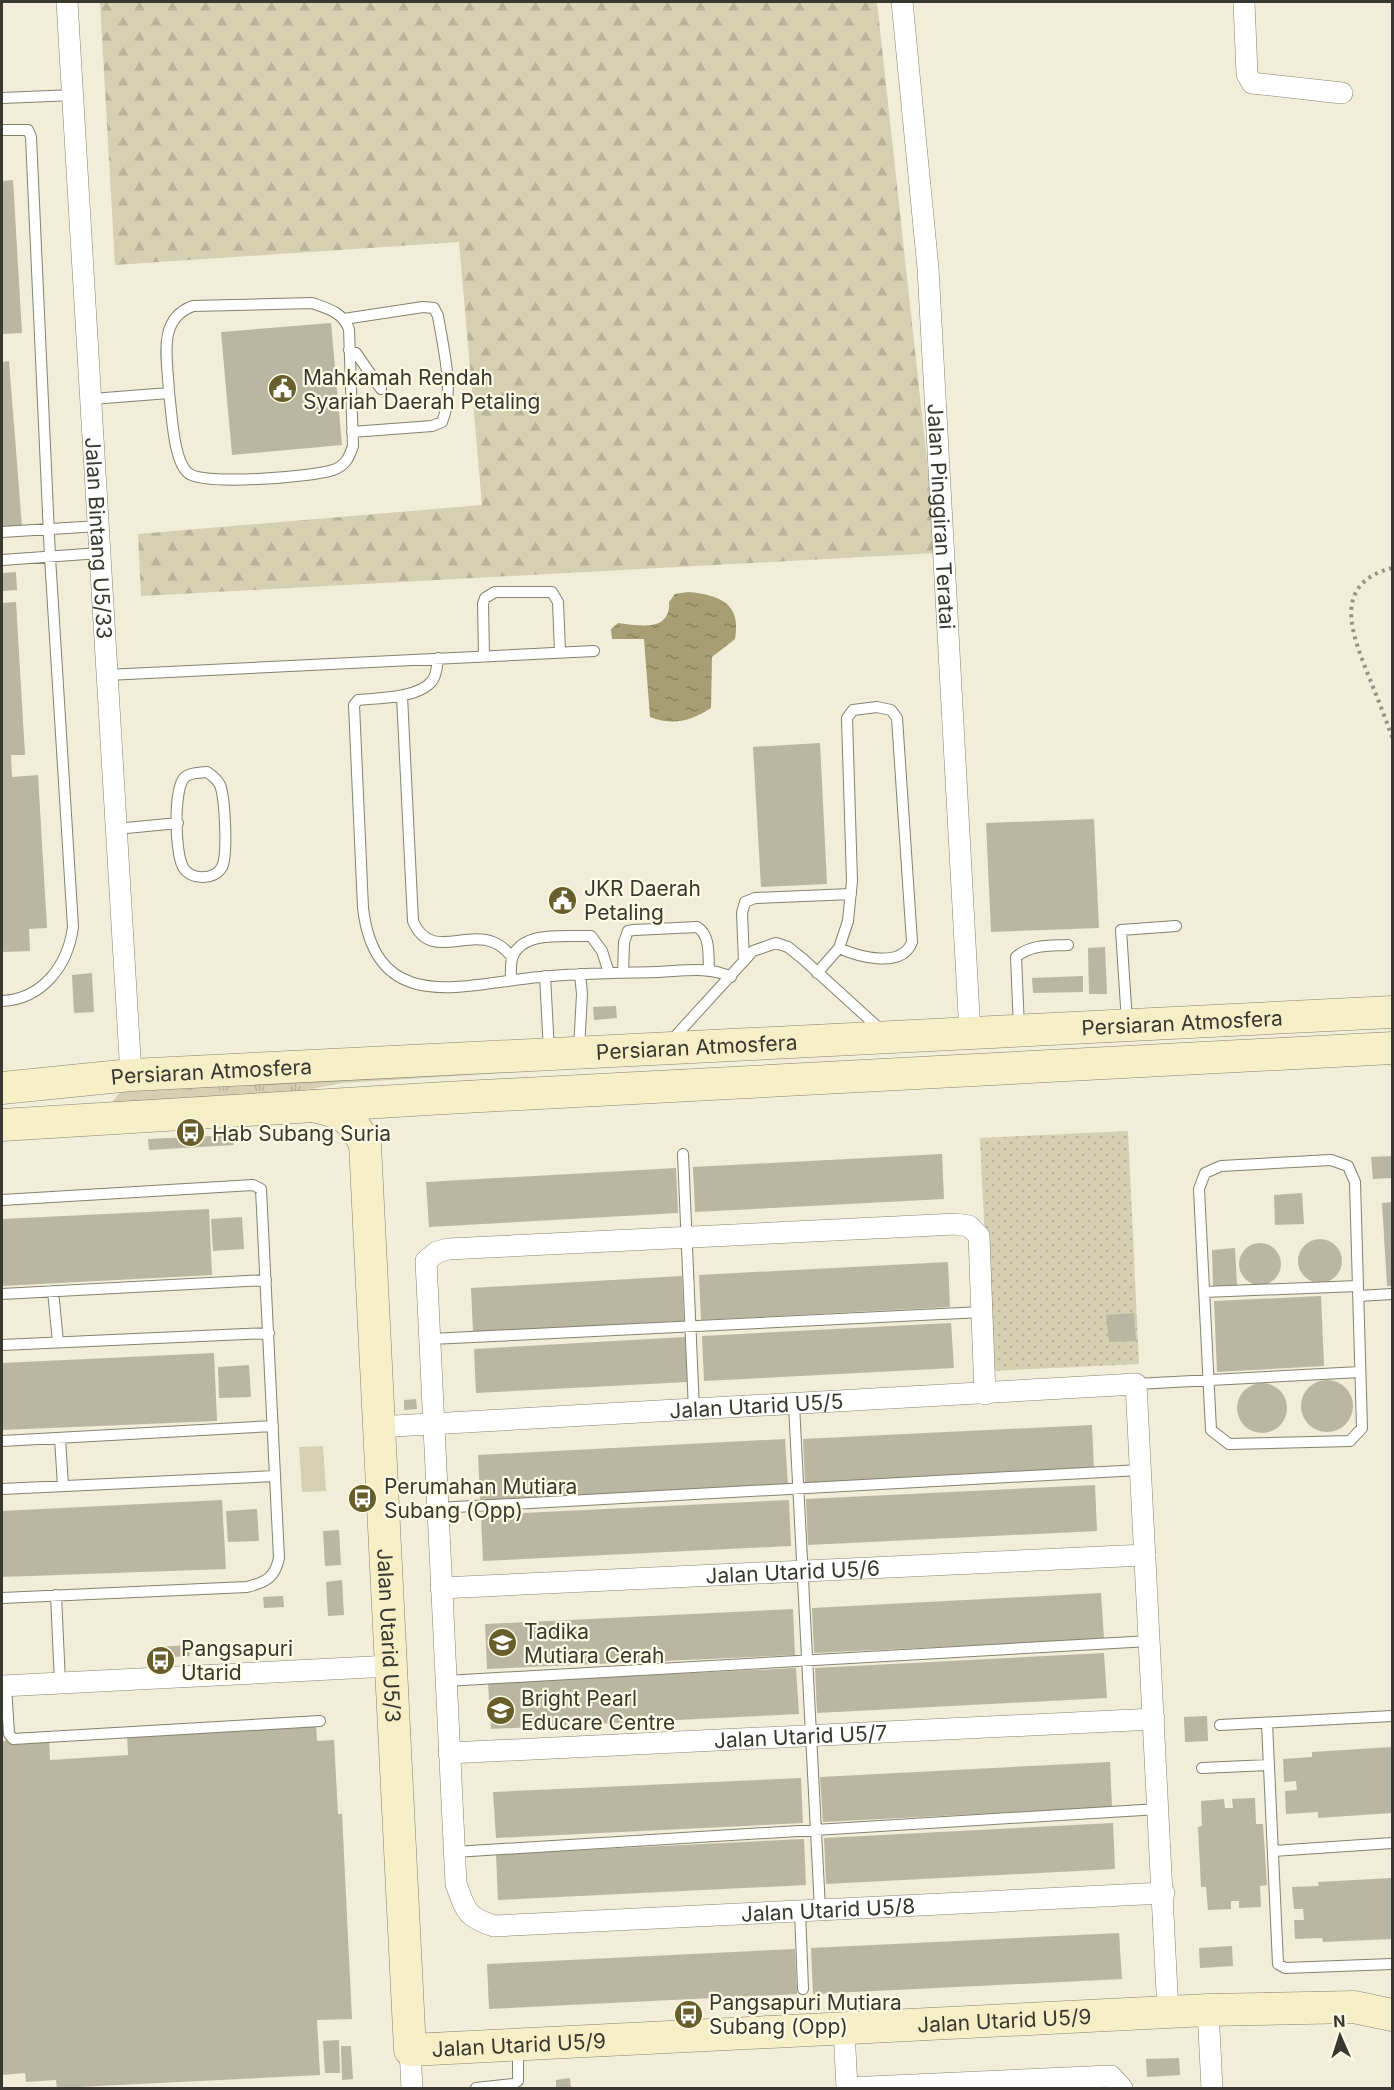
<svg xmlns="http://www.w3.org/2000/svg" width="1394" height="2090" font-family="Inter,sans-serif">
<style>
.grass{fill:url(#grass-tufts)}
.forest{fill:url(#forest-firs)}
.park{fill:url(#park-dots)}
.pitch{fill:#d5d0b2}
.water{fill:url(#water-ripples)}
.building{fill:#b9b6a2}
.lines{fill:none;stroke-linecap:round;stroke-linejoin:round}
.lane-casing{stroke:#85826f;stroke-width:12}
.street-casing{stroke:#85826f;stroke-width:22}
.secondary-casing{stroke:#85826f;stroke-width:33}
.path{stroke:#959384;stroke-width:4;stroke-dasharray:3 4.5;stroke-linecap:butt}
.lane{stroke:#fff;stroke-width:10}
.street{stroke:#fff;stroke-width:21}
.secondary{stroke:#f5eec6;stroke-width:32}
.labels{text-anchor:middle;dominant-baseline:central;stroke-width:4.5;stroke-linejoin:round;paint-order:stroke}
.poi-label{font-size:21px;fill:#393830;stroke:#fefbe5;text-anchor:start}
.street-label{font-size:21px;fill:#393830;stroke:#fefbe5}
</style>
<defs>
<pattern id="grass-tufts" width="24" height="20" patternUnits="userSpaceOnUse" patternTransform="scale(1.5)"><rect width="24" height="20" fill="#d5d0b2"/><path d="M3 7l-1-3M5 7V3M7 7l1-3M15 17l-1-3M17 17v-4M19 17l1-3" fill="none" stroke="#b8b399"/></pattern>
<pattern id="forest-firs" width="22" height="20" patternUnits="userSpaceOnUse" patternTransform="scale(1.5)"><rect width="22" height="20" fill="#d5d0b2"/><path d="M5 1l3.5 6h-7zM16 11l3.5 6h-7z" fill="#b8b399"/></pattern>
<pattern id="park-dots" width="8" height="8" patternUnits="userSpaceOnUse" patternTransform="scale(1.5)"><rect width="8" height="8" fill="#d5d0b2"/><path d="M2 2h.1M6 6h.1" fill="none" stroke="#b8b399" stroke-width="1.8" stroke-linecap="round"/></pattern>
<pattern id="water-ripples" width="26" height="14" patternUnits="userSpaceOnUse" patternTransform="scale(1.5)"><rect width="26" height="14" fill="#a79f73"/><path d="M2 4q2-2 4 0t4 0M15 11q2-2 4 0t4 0" fill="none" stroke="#89835f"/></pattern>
</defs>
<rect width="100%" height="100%" fill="#f1edd8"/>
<path class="grass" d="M517,1068L518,1072L342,1083L284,1094L110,1105L120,1092Z"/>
<path class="forest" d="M100,2H877L937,553L141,596L138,534L482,505L459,242L115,265Z"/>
<path class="park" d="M1128,1131L1139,1364L991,1371L980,1138Z"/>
<path class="pitch" d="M323,1446L326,1491L302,1492L299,1447Z"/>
<path class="water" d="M688,592C718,595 742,602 735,639L712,657L711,708C691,721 673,726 650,717L644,639H612L611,629L618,623C639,626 671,632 669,602L675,594Z"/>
<path class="building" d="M13,180L22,333L2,334V181Z
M331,323L342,445L232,455L221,332Z
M9,361L22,527L2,528V362Z
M16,572L17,590L2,591V573Z
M16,602L25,755H11L12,777L38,775L47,928L29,929L30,951L2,952V603Z
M820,743L827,884L761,887L753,747Z
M1094,819L1099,928L991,932L986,823Z
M1105,947L1107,994H1089L1088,948Z
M92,973L94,1012L74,1013L72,975Z
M1083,976V992L1033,993L1032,978Z
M616,1006L617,1018L594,1020L593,1007Z
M233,1135L234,1145L149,1150L148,1139Z
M942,1154L944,1199L695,1212L693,1167Z
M1392,1156V1178L1373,1179L1371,1157Z
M676,1168L678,1213L429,1227L426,1182Z
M1302,1193L1304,1224L1275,1225L1274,1195Z
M1392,1202V1286H1387L1382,1203Z
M209,1209L212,1275L2,1286V1219Z
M242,1217L244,1249L213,1251L211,1219Z
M1298 1261a22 22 0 1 1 44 0a22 22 0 1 1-44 0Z
M1239 1264a21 21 0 1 1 42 0a21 21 0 1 1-42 0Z
M1235,1248L1237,1285L1213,1286L1212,1250Z
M948,1262L950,1307L701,1320L699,1275Z
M682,1276L684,1321L473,1332L471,1288Z
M1321,1296L1324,1366L1217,1372L1214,1301Z
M1134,1313L1136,1341L1109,1342L1106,1315Z
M951,1323L954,1368L704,1381L702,1336Z
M685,1337L688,1382L476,1393L474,1349Z
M214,1353L217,1421L2,1430V1363Z
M249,1365L251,1397L219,1398L218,1367Z
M1301 1406a26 26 0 1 1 52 0a26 26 0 1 1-52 0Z
M1237 1408a25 25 0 1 1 50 0a25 25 0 1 1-50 0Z
M416,1399L417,1409L404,1410V1400Z
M1092,1425L1094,1470L805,1484L803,1439Z
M785,1439L788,1485L480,1500L478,1455Z
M358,1484H368L369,1510L360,1511Z
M1095,1485L1097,1531L808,1545L806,1499Z
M222,1500L226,1569L2,1577V1511Z
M789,1500L791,1546L483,1561L481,1515Z
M257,1509L259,1541L228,1542L226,1511Z
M339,1530L341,1565L325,1566L323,1531Z
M342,1580L344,1615L328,1616L326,1582Z
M1101,1593L1104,1639L814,1653L812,1608Z
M283,1596L284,1607L264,1608L263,1597Z
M793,1609L795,1655L487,1669L485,1624Z
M189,1645L190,1656L157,1658L156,1647Z
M1104,1653L1107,1698L817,1713L815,1668Z
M796,1668L799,1714L491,1729L488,1683Z
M1207,1716L1208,1741L1185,1742L1184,1717Z
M316,1724L317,1741L334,1740L338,1814H342L352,2019L317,2020L320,2075L57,2088L56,2080L26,2082L25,2073L2,2075V1741L49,1738L50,1760L128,1755L127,1734Z
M1392,1747V1813L1318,1818V1812L1286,1814L1285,1791L1297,1790L1296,1781L1284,1782L1283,1759L1312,1757V1752Z
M1110,1762L1112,1807L823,1822L820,1777Z
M801,1778L803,1823L496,1838L493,1792Z
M1255,1798L1256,1824H1263L1267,1885L1260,1886L1261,1907L1239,1908V1901H1231V1909L1208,1910L1206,1887H1201L1198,1827L1202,1826L1201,1801L1224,1799L1225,1808H1233L1232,1799Z
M1113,1823L1115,1869L826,1884L824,1838Z
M804,1839L806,1885L498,1900L496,1854Z
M1392,1878V1939L1323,1942L1322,1938L1295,1939L1294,1920H1304L1303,1909H1294L1292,1887L1319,1886L1318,1882Z
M1119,1933L1122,1979L813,1994L811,1948Z
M1232,1946L1233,1966L1200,1968L1199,1948Z
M795,1949L797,1994L489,2009L487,1964Z
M339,2040L340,2073H325L323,2041Z
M341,2046H351L353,2079L342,2080Z
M1179,2058L1180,2075L1147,2077L1146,2059Z
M570,2078L571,2088H556V2080Z"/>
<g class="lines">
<defs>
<path id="lane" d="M2,98L74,95
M2,130H28L31,137L50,557L73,927C68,965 43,999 2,1001
M344,319L423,307L434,308L438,316C443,348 455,391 442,422L432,426L352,432
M349,350L356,353L381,389
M92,399L169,393C168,361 156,319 193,306L312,303C329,309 342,312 349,329L353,446C349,458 345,466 333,470C312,477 203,486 188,473C173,460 172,413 169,393
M2,532L99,526
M2,560L100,553
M484,655L483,604L485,598L495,592H552L558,602L560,651
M438,658C437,665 437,675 432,681C419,698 378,698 358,700L354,705L363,908C376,1017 463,984 540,977C579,973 619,973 659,972C683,971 709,966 731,977
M107,675L594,651
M402,696L413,921C429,960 464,931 493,942C501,945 507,951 512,957
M207,772C213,776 217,779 220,785C225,798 228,855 222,867C214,881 190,880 183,867C175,853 173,788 185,777C191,772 200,773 207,772Z
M116,829L178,823
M744,961L742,913L745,902L755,898L851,894
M623,973L624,942L628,931L634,930L697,927C711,935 708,956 709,970
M817,973L839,948L848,921L852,881L847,718L853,710L877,707L891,710L897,718L912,942C902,969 859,957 839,948
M545,976L549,1051
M511,979C511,973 510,962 513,956C524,930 568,937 591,936L602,951L609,973
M1127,1022L1121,930L1176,926
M1019,1028L1016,957C1031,944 1050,946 1068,945
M670,1042L753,951L776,943L788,947L803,959L882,1031
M579,1049L582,994L580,974
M683,1154L694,1410
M1331,1160L1348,1166L1355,1182L1362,1428L1350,1441L1229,1444L1211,1430L1199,1189L1205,1173L1221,1166Z
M2,1200L253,1185L261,1189L279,1558C275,1577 267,1582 247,1587L2,1598
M53,1291L58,1342
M1204,1292L1358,1286
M2,1294L266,1280
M1358,1296L1392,1294
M431,1339L982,1312
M2,1345L269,1333
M1136,1384L1360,1372
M794,1405L820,1909
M60,1438L63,1486
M2,1441L273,1426
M2,1489L275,1476
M437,1508L1140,1470
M56,1595L60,1683
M446,1681L1150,1641
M6,1686L9,1734L13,1739L320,1721
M1267,1723L1278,1964L1285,1968L1392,1964
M1220,1725L1392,1716
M1202,1768L1269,1765
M1273,1851L1392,1843
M454,1852L1159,1809
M800,1910L803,1989
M476,2088L513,2084L518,2081V2046"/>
<g id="street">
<path id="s1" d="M67,2L131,1075"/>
<path id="s2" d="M902,2L928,268L970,1034"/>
<path d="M1244,2L1247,74L1252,83L1342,93"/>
<path id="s3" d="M985,1394L979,1236L969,1226L956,1224L448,1249L437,1252L426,1261L456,1884C466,1911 466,1917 494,1926L1164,1893"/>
<path id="s4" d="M377,1427L1136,1384L1168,2012"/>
<path id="s5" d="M441,1588L1145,1555"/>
<path d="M2,1686L390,1666"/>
<path id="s6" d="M449,1753L1154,1719"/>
<path d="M1208,2010L1212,2088"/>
<path d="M844,2030L847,2088"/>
<path d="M410,2050L412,2088"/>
<path d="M847,2088L1111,2076L1122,2088"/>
</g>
<g id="secondary">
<path id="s7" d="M2,1088L131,1075L1392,1012"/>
<path id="s8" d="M313,1106C342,1112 352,1117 365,1144L410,2050L1208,2010L1354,2007L1392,2015"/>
<path d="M2,1125L445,1098L1392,1048"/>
</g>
</defs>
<use href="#lane" class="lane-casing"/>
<use href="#street" class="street-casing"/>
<use href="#secondary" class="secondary-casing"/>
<path class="path" d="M1392,568C1331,584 1352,634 1369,677C1377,697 1385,717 1392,737"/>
<use href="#lane" class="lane"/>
<use href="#street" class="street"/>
<use href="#secondary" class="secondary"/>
</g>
<defs>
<symbol id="civic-disc" viewBox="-11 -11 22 22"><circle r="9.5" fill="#675e2b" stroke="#fefbe5"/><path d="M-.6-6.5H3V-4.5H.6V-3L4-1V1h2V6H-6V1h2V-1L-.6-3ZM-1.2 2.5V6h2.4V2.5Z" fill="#fff"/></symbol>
<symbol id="bus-disc" viewBox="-11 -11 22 22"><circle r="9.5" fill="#675e2b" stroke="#fefbe5"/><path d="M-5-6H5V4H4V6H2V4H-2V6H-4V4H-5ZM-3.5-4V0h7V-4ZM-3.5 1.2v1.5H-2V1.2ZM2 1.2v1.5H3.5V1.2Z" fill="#fff"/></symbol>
<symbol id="school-disc" viewBox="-11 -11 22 22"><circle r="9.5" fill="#675e2b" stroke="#fefbe5"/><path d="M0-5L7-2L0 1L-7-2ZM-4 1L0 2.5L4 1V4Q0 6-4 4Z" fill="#fff"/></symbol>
</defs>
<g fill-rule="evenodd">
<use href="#civic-disc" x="266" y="372" width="33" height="33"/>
<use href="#civic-disc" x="546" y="884" width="33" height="33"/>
<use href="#bus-disc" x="174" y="1116" width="33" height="33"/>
<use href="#bus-disc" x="346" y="1482" width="33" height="33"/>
<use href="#school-disc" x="486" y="1626" width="33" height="33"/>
<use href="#bus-disc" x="144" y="1644" width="33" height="33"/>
<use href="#school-disc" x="484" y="1694" width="33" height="33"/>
<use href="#bus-disc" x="672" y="1998" width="33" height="33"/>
</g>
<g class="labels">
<g class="poi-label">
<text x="303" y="377">Mahkamah Rendah<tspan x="303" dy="24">Syariah Daerah Petaling</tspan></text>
<text x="584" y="888">JKR Daerah<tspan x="584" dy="24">Petaling</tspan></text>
<text x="212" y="1133">Hab Subang Suria</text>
<text x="384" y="1486">Perumahan Mutiara<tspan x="384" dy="24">Subang (Opp)</tspan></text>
<text x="524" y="1631">Tadika<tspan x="524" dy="24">Mutiara Cerah</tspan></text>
<text x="181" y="1648">Pangsapuri<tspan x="181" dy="24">Utarid</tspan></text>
<text x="521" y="1698">Bright Pearl<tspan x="521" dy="24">Educare Centre</tspan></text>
<text x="709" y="2002">Pangsapuri Mutiara<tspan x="709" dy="24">Subang (Opp)</tspan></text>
</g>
<g class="street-label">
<text stroke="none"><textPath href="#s2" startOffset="516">Jalan Pinggiran Teratai</textPath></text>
<text stroke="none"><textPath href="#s1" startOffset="537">Jalan Bintang U5/33</textPath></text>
<text stroke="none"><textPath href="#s7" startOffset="1182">Persiaran Atmosfera</textPath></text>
<text stroke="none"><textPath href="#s7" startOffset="696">Persiaran Atmosfera</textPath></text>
<text stroke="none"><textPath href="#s7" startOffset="210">Persiaran Atmosfera</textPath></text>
<text stroke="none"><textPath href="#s4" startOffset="380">Jalan Utarid U5/5</textPath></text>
<text stroke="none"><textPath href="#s5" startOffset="352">Jalan Utarid U5/6</textPath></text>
<text stroke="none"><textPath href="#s8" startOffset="560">Jalan Utarid U5/3</textPath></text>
<text stroke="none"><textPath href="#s6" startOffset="352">Jalan Utarid U5/7</textPath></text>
<text stroke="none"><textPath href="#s3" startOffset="1738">Jalan Utarid U5/8</textPath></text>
<text stroke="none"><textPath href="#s8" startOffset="1570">Jalan Utarid U5/9</textPath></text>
<text stroke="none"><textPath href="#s8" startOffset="1084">Jalan Utarid U5/9</textPath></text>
</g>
</g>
<rect width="1394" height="2090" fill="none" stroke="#393830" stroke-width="6"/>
<g transform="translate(1340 2036) rotate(357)" stroke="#fefbe5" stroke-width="4.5" paint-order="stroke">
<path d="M0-4.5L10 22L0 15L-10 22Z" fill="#393830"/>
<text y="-9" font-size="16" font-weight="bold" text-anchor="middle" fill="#393830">N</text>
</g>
</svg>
